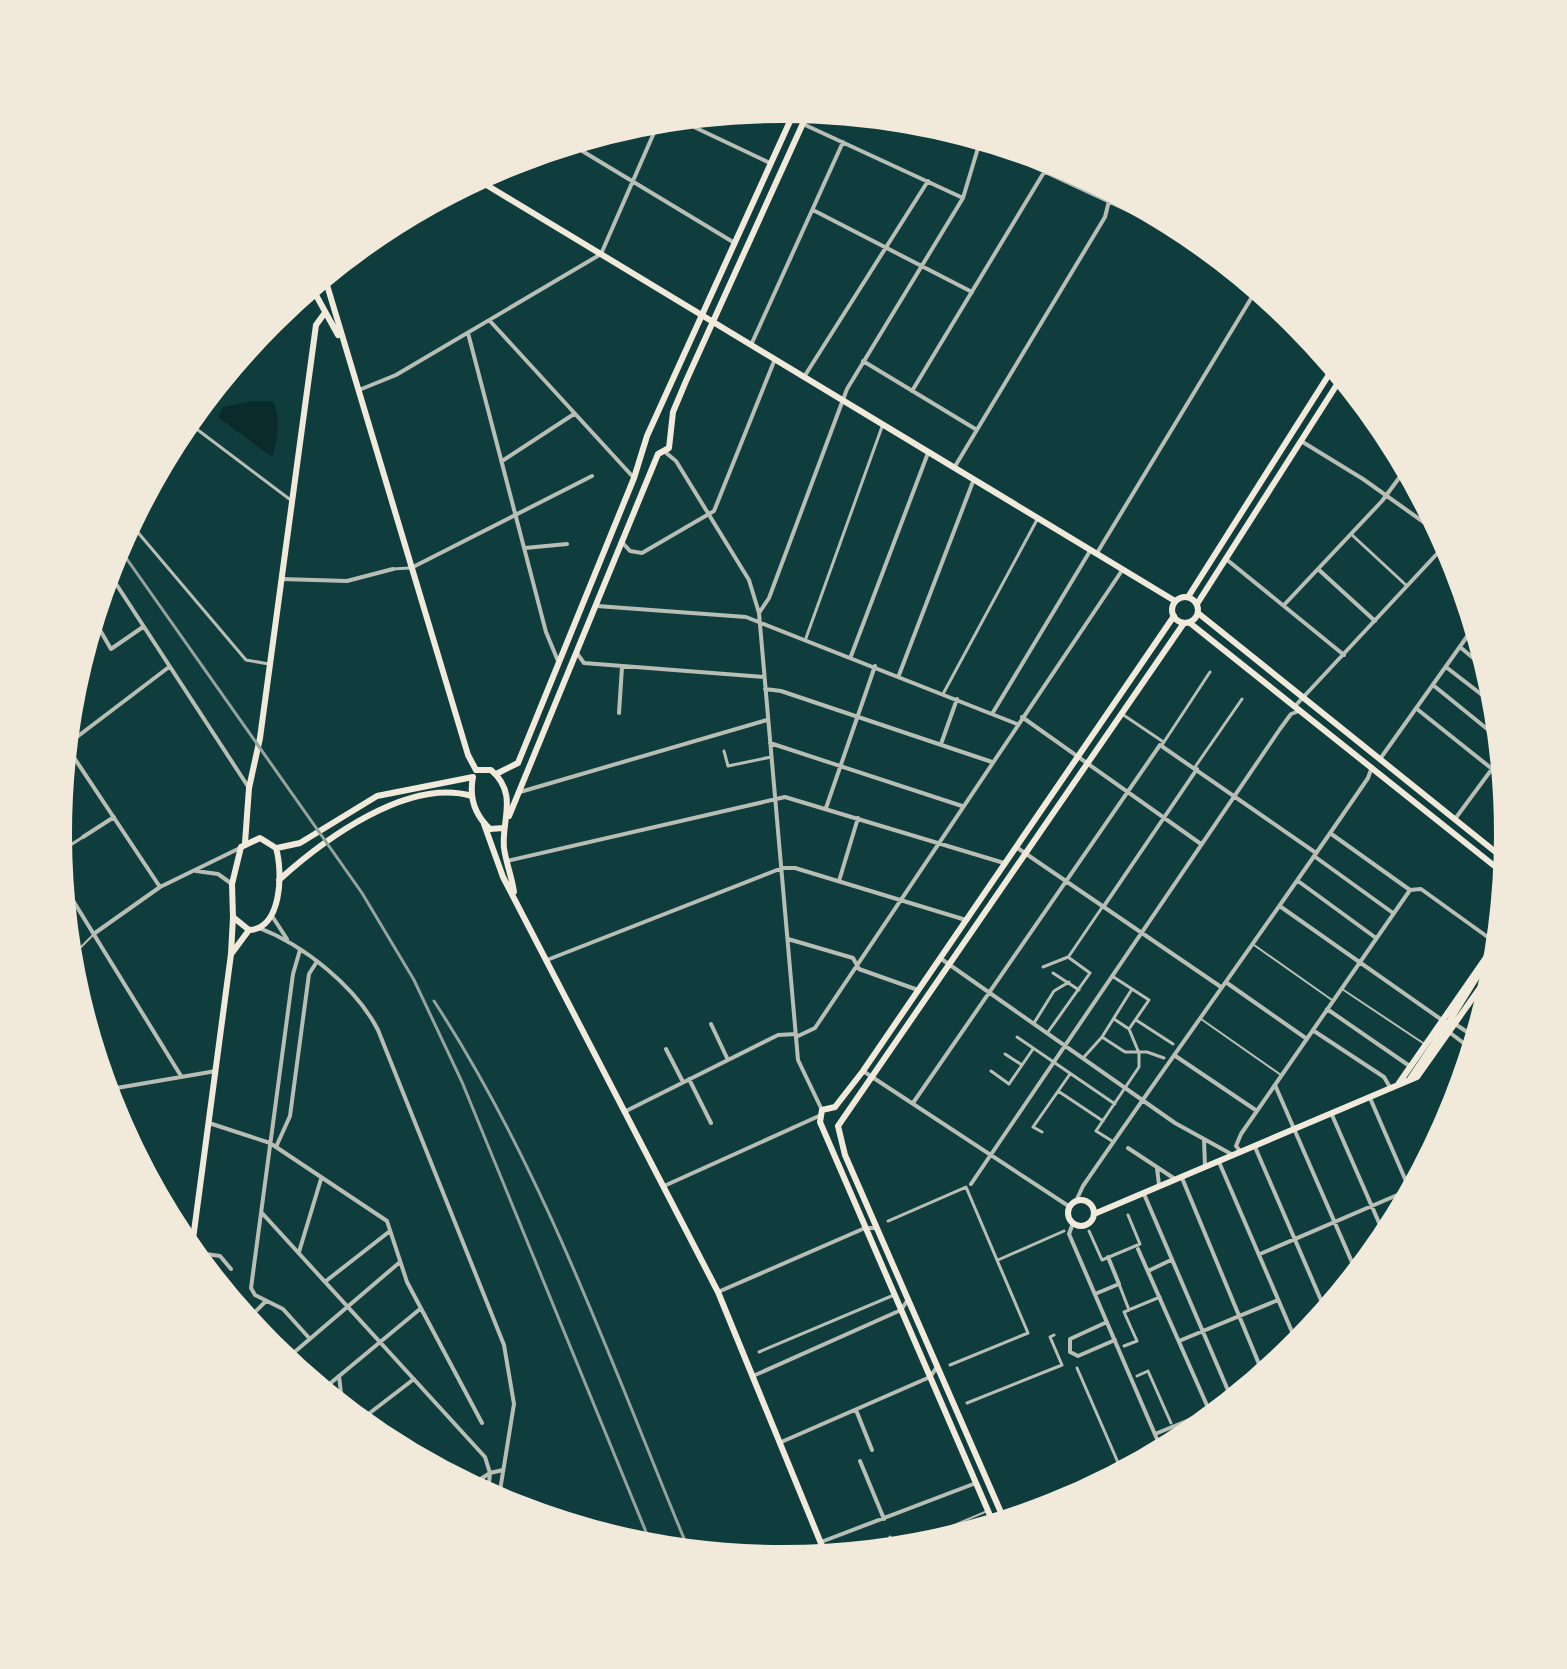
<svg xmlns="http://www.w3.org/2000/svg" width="1567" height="1669" font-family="'IBM Plex Sans',sans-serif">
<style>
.water{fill:#0a2a2b}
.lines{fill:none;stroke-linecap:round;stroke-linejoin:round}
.service{stroke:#b8beb3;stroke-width:2}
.pedestrian{stroke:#b8beb3;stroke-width:3}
.minor{stroke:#b8beb3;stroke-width:4}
.secondary{stroke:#f1e9da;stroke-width:6}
.primary{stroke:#f1e9da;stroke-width:6}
.rail{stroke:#97a49c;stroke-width:3}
.rim{fill:none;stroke:#f1e9da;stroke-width:4}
</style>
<rect width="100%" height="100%" fill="#0f3d3e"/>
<path class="water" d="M253,401H272C282,414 277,442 272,457L218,417L223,407Z"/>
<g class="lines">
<path class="service" d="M1254,945L1332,1000
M68,960L94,934
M1342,989L1423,1043
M1201,1019L1281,1075
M935,1533L985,1512"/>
<path class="pedestrian" d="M186,421L292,501
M133,515L142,522L135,529L246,660L269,664
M1351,534L1407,586
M393,569L409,568
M806,638L883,424
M943,694L1038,518
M1122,714L1162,741
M1162,745L1210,672
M724,751L728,766L771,757
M1195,767L1242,699
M58,853L83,837
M1069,956L1103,906
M1043,967L1068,957L1090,973L1048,1032
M1053,973L1079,990
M1112,976L1149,1000L1129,1029L1114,1019
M1136,1020L1173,1044
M1034,1023L1054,991L1069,982
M1017,1037L1115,1104
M1102,1037L1125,1052H1147L1164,1058
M1005,1054L1022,1065
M1084,1057L1102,1037L1132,989
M991,1071L1009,1084L1033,1049
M1058,1091L1103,1121
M1042,1132L1033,1127L1070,1074
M1112,1141L1096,1131L1139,1067V1053L1129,1029
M888,1221L966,1187L1028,1333L950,1365
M1089,1231L1102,1260L1140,1244L1128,1215
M998,1260L1064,1231
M1119,1284L1129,1310L1124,1312L1137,1341L1124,1346
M1131,1309L1160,1297
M759,1352L894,1295
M1077,1368L1123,1474
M1137,1376L1148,1371L1171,1423
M967,1403L1062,1365L1050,1337L1054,1335
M890,1537L899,1551"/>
<path class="minor" d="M770,108L789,121
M675,118L770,163
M803,124L963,198
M953,129L1211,249
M569,143L733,242
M813,210L972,292
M490,321L634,478
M468,333L546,632L558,661
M751,345L843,142
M863,361L977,430
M804,377L928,181
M359,390L396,375L601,254L660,119
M912,391L1052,159
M1394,440L1395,443
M1301,441L1363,479L1446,538
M665,452L676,461L749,580L759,613L798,1060L822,1110
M502,461L574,414
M954,468L1105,217L1112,189
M621,541L630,551L642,553L714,511L775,359
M525,548L567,544
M1097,553L1258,287
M1226,559L1344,655
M413,567L592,476
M1318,569L1375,621
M107,570L249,788
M281,579L347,581L393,569
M1284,605L1382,501L1408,466
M597,606L746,617L1017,724
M759,613L769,598L847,389L963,198L981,138
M93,618L111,649L143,627
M1460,647L1491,673
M576,652L584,663L764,677
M851,656L928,453
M1446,667L1499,708
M899,675L974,479
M1433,685L1502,741
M765,689L781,691L992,762
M1295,706L1448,542
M1417,709L1506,780
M619,713L622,667
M992,714L1090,551
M1022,717L1201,844
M770,743L962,806
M65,744L160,887
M941,744L957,699
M65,746L169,667
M1380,759L1476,624
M520,792L767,720
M826,808L875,666
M1455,819L1503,754
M1330,833L1410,890
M83,837L114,817
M1016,847L1221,987
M1314,856L1393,913
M507,861L785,797L1004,863
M196,871L218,874L232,884
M61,881L181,1076
M839,881L858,818
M1298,881L1376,938
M1410,890L1421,889L1496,943
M1104,906L1197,769
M1281,907L1442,1020
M272,916L287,939
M259,928C304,945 356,987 378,1030L504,1345L514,1404L498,1503
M95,933L160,887L240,848
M788,939L853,958L859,969L918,990
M300,950L293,974L251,1288L255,1295L283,1309L310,1339
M940,958L1175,1123L1233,1155
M547,960L782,868H795L966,920
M1227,983L1307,1039
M1475,995L1489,1004
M1327,1009L1411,1067
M711,1024L728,1060
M1455,1024L1478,1039
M1314,1031L1384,1077L1391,1089
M1449,1032L1474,1051
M796,1037L815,1028L1123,569
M666,1049L683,1082
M1174,1055L1257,1111
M863,1071L1070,1207
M689,1079L711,1123
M1275,1085L1358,1276
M105,1090L216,1071
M1370,1098L1412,1195
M913,1103L1160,745L1316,853
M626,1111L778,1035L796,1034
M1332,1115L1387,1241
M209,1123L270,1143L387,1221L407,1282L482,1423
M1204,1140L1205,1166
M276,1147L290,1116L309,974L316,963
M1255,1147L1327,1314
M1128,1148L1175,1179
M1241,1152L1236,1146L1241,1134L1410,890
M1219,1162L1299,1348
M1157,1168L1159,1185
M1182,1178L1264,1376
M971,1184L1280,729L1291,714L1299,711
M664,1186L819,1116
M1144,1194L1233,1402
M1076,1201L1083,1186C1177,1049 1274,916 1368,778L1372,767
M262,1213L485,1457L490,1473L468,1487
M1073,1223L1069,1234L1163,1453
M1138,1249L1213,1419
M192,1252L220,1256L231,1269
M299,1252L321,1179
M1260,1254L1409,1190
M1148,1271L1171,1260
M326,1281L390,1231
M718,1292L865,1228H876
M1095,1294L1119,1284L1108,1257
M246,1321L266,1301
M1107,1322L1070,1339V1352L1078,1356L1115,1340
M1179,1341L1278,1300
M1297,1342L1308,1337
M284,1361L400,1262
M339,1376L341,1393L352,1417
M753,1376L901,1310L907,1301
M321,1391L420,1309
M856,1410L872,1450
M358,1422L414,1379
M1182,1423L1188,1439
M1155,1434L1233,1402
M779,1443L930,1377L937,1367
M860,1461L884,1519
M498,1501L488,1493L490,1473L503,1470
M821,1542L976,1483"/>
<path class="secondary" d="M1188,597L1335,365
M1197,604L1343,375
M1449,1031V1022L1480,972
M1410,1079L1445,1027L1444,1021
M1399,1083L1501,936
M835,1107L863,1071L1174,616
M835,1107L822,1110L820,1122L995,1527
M838,1126L1184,623
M838,1126L845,1155L1006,1524
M1068 1213a13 13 0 1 1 26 0a13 13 0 1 1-26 0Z
M1094,1214L1417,1077L1499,961"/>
<path class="primary" d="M475,178L1175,601
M324,275L468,755L476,770
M311,286L338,335
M658,454L669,448L673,412L686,381L809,110
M1172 610a13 13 0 1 1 26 0a13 13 0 1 1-26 0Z
M1198,613L1508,862
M1190,623L1507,876
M476,770H491C519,794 501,821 504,848C506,863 512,877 514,892
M496,774L518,763L634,478L647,436L796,108
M473,777C469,797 475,815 490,829L504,828
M509,816L658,454
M484,824L503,877L718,1292L827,1558
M260,838L276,848C283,872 282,929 249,930L233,917L232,884L241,847Z
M245,843L249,788L260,738L316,325L324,314
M277,848L300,843L377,796L473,777
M279,880C323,840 408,777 472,796
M232,953L249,930
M191,1254L231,954L233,917"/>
<path class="rail" d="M117,545L362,893L414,980L462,1082L653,1549
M434,1001C545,1171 612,1366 690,1553"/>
</g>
<path d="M0 0H1567V1669H0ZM70 834a713 713 0 1 1 1426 0a713 713 0 1 1-1426 0Z" fill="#f1e9da" fill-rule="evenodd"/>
<path class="rim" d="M70 834a713 713 0 1 1 1426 0a713 713 0 1 1-1426 0Z"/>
</svg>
